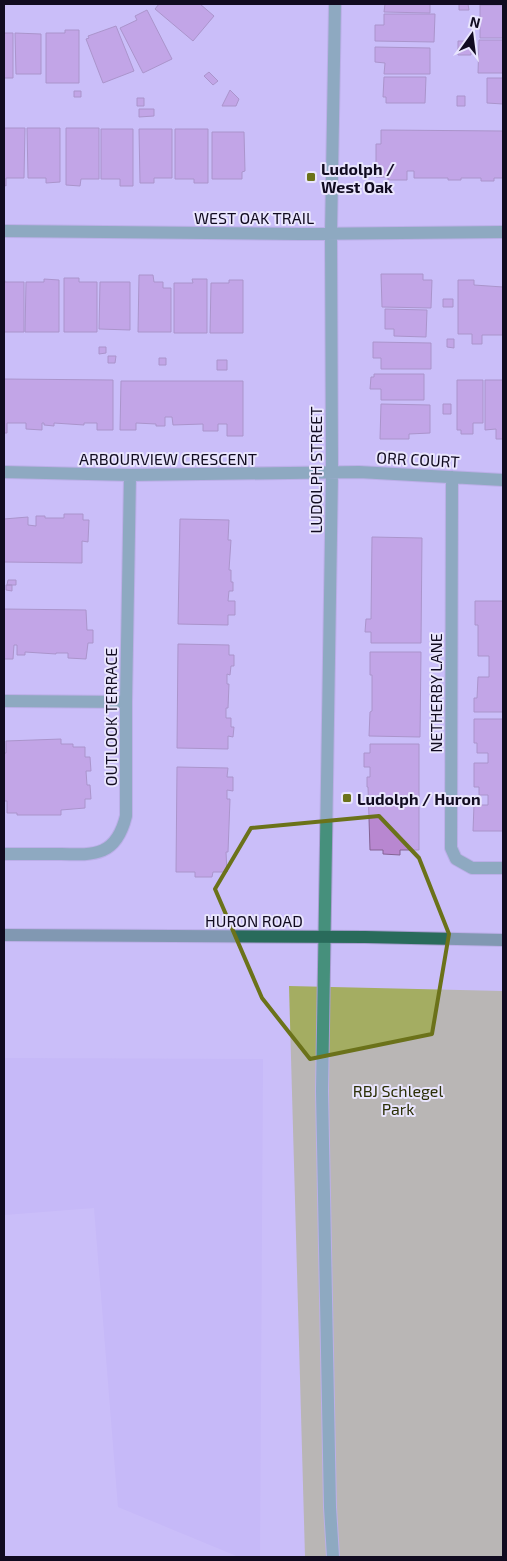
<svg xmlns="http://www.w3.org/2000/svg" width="507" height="1561" font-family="'Exo 2',sans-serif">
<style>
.built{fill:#c1b3f5}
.green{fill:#a4ad62}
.building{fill:#b887d0;stroke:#846394}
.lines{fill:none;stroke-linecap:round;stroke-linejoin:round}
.minor-casing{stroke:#a99ed2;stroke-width:14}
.secondary-casing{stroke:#a99ed2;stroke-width:14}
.minor{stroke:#46907c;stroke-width:12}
.secondary{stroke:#296b5b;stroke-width:12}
.marked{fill:none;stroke:#6b721a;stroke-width:4;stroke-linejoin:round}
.poi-dot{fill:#6b721a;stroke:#e9e5fd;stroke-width:2}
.labels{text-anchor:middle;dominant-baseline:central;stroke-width:4;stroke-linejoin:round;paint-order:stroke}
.poi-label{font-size:16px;font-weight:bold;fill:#110b20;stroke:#e9e5fd;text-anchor:start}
.street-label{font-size:16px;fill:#110b20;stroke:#e9e5fd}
.park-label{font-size:16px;fill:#2b2f06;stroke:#e9e5fd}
</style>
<rect width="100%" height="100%" fill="#cabef9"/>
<path class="built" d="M4,1058L263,1059L260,1557H239L118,1507L94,1208L4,1215Z"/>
<path class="green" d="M289,986L503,991V1557H305Z"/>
<path class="building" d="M159,4H200L214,16L193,41L155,9Z
M385,4H430V13L384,12Z
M459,4H468L469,10H459Z
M480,5H503V38H480Z
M147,10L172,59L143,73L120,28L137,20L135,16Z
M384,14H435L434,42L375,41V25H384Z
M116,26L134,71L103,83L86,39L89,38L88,36Z
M65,30H79V83H46V33H65Z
M4,33H13V78H4Z
M15,33L41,34V74H16Z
M479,40H503V73H478Z
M458,41H471V55H458Z
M375,47L430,48V74H384L385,63L375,62Z
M209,72L218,81L213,85L204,76Z
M384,77H426L425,103H386V97H383Z
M487,78H503V104L487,103Z
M230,90L239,99L236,106H222Z
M74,91H81V97H74Z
M457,96H465V106H457Z
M137,98H144V106H137Z
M139,109H154V116L139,117Z
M4,128H25L24,178H6V186L4,185Z
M27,128H60V182L46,183V178H28Z
M66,128H99V179H81L80,186L66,185Z
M101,129H133V186H120V179H101Z
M139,129H172V178H154V183H140Z
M175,129H208V183H194V179H175Z
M381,130L503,131V178H494V181H481V178H461V180H448V178H414V171H407V180H388V177H376V144H381Z
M212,132H244L245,171L242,172V179H212Z
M381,274H423V280H432L431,308L382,307Z
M139,275H153L154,282H163V288H171V332H138Z
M4,277L5,282H24V332H4Z
M64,278H79V282H97V332H64Z
M44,279L59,280V332H25L26,282H44Z
M192,279H207V333H174V283H193Z
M229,280H243V333H210L211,283H229Z
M458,280H474V285L503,287V335H482V344H472V334H458Z
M100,282H130V330L99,329Z
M443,299H453V307H443Z
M385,309L427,310L426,337L394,336V329H385Z
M447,339H454V348L447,347Z
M373,342L431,343V369H381V358H373Z
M99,347H106V353L99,354Z
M108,356H116L115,363H108Z
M159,358H166V365H159Z
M217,360H227V370H217Z
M374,374H424V400H381V389H370L371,377H374Z
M4,379L113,380V430H97V423H84V425L54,423V426L44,425V423H42V430L26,429V423H7V433H4Z
M457,380H483V423H473V434H461V430H457Z
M485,380H503V439H496V429L485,430Z
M121,381H243V436H227V424H218V431H203V424L173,425L172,417H165V426H156V424L136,423V430H120Z
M381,404L430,405V433L409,434V439H380Z
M443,404H451V414H443Z
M64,514H83V520H89L88,542L82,541V563L4,562V519L28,517V525L36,526V516H45V518H64Z
M180,519L229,520L228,540H231L229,570H231V582H233V591H229L228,601H235V615H228V625L178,624Z
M372,537L422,538L421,643H371V632H365L366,619H371Z
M8,580H16V585H7Z
M6,585H12V591L6,590Z
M475,601H503V712H474V698H477L478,677H489V656H478V625H475Z
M4,609L86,610L87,630H93V643H88L86,659L68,658V653H56V654L25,652V655H17V645H14L13,659H4Z
M178,644L229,645V655H234V666H231L230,675L227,674V684H229L228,708H226V718H231V727H234L233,737L228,736V749L177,748Z
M370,652H421L420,737L369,736L370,712L372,711V675H370Z
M474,719H503V831H473L474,805H488V795H479V787H474V763H488V753H477V743H474Z
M61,739V744H73V747H85V757H90L91,771H86L87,785H90L91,799H85V808L61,810V815H17V813H7V801H4V753H6V741Z
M370,744H419V850H400V855L383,854V850H370L368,787H367V777H370V767H364V753H370Z
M177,767L228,768L227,777H233V791L227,790V799H230L228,852H226L227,872H213L212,877H195V872H176Z"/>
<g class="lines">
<defs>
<path id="minor" d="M4,231L300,234L503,232
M4,472L130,475L359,472L503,480
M452,477L451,848L456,859L472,868H503
M4,701L126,702
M4,854C22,854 40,854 58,854C94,855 116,857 126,816V702L130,475
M333,1557L330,1507L322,1091L332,473L331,233L335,4"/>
<path id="secondary" d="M4,935L365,937L503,940"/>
</defs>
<use href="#minor" class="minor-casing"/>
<use href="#secondary" class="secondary-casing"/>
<use href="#minor" class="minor"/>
<use href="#secondary" class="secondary"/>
</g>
<path d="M0 0H507V1561H0ZM379,816L419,858L449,934L432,1034L310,1059L262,998L215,889L251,828Z" fill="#cabef9" fill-opacity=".55" fill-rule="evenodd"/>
<path class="marked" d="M379,816L419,858L449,934L432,1034L310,1059L262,998L215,889L251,828Z"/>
<g class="poi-dot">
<rect x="306" y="172" width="10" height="10" rx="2.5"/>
<rect x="342" y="793" width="10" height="10" rx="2.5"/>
</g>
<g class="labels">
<g class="poi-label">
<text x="321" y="168">Ludolph /<tspan x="321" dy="18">West Oak</tspan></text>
<text x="357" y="798">Ludolph / Huron</text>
</g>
<g class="street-label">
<text x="254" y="217">WEST OAK TRAIL</text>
<text x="168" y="458">ARBOURVIEW CRESCENT</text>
<text transform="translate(418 459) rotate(3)">ORR COURT</text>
<text transform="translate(315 470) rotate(-90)">LUDOLPH STREET</text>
<text transform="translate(435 693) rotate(-90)">NETHERBY LANE</text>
<text transform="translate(110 717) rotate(-90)">OUTLOOK TERRACE</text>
<text x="254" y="920">HURON ROAD</text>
</g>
<g class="park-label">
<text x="398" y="1090">RBJ Schlegel<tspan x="398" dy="18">Park</tspan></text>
</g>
</g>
<rect width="507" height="1561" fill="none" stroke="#110b20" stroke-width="10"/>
<g transform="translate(472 35) rotate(14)" stroke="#e9e5fd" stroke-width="4" paint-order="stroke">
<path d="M0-4L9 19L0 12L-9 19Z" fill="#110b20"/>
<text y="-8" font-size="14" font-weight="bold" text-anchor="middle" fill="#110b20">N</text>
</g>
</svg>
